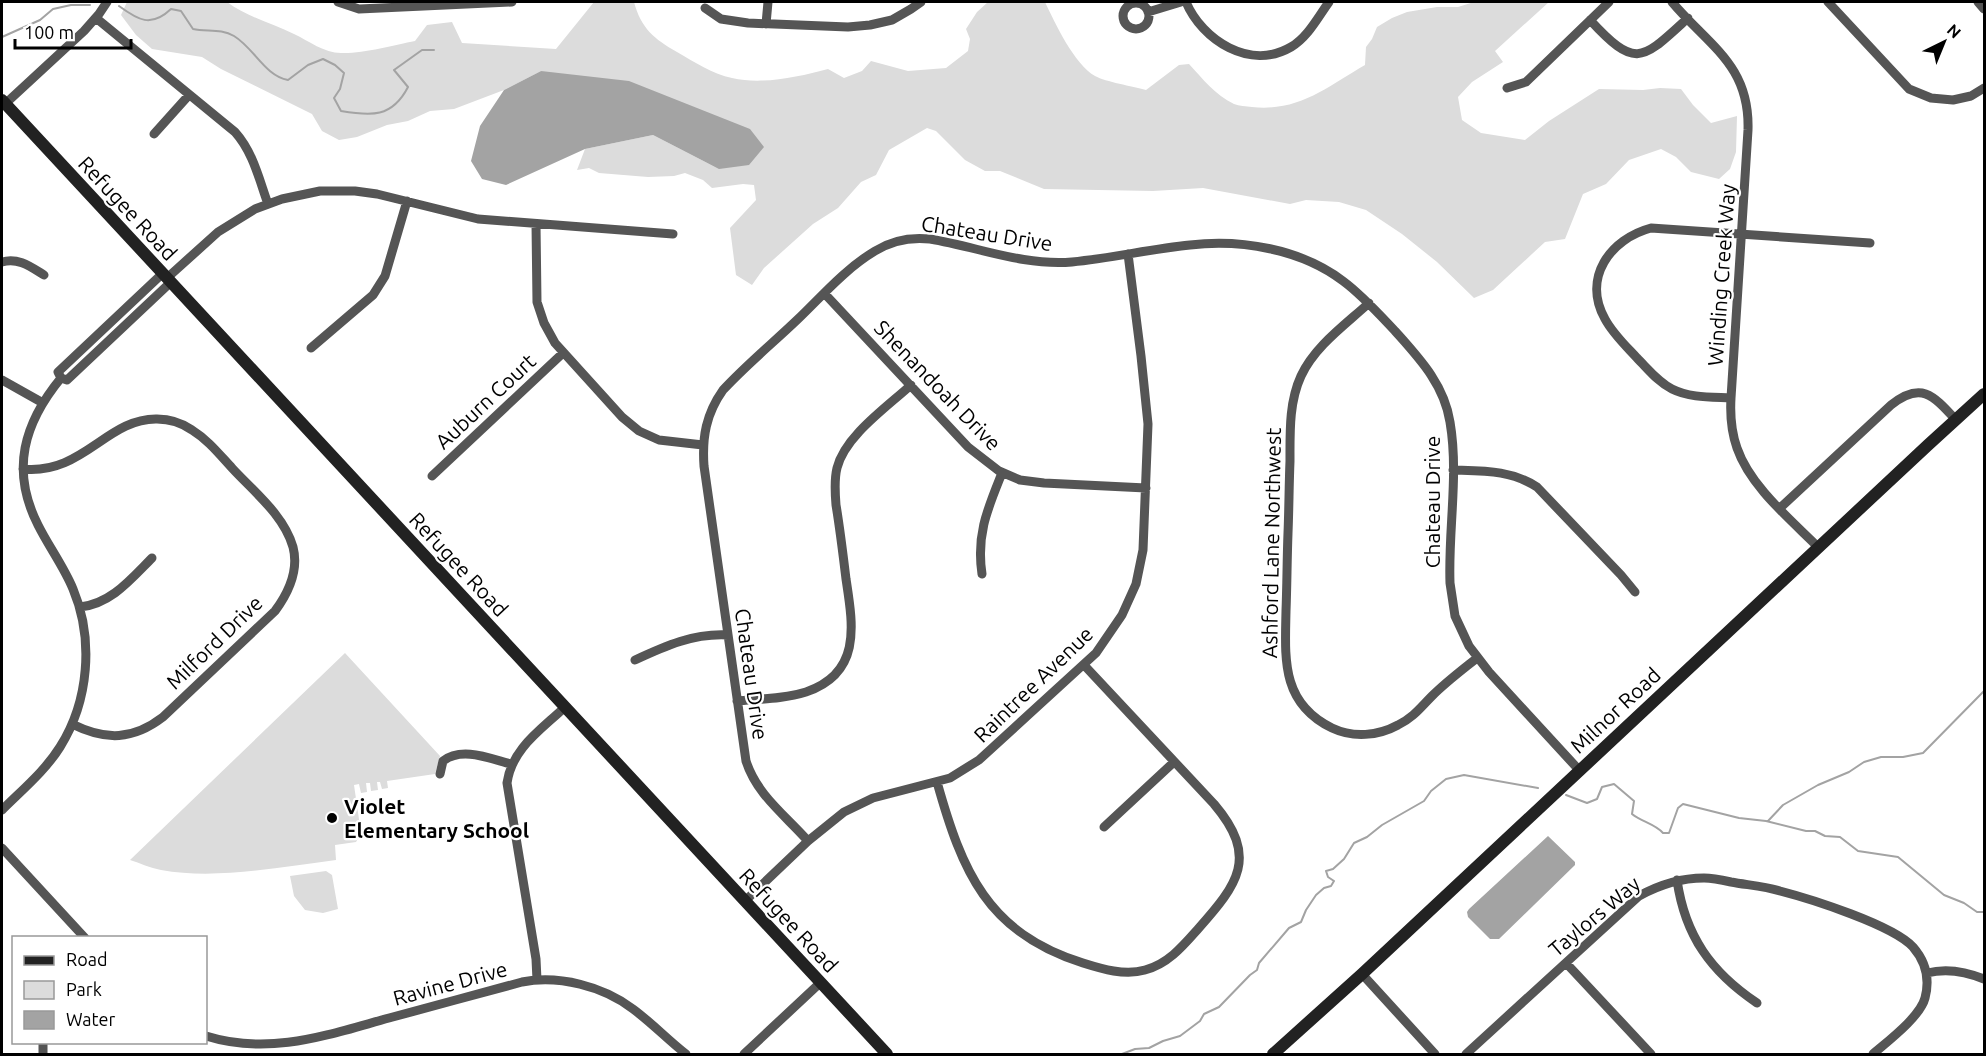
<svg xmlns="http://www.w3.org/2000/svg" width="1986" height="1056" font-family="Ubuntu,sans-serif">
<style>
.green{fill:#dcdcdc}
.water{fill:#a3a3a3}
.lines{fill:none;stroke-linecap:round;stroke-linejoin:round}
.stream{stroke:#a3a3a3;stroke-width:2}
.minor{stroke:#555;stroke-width:9}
.secondary{stroke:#222;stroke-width:12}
.poi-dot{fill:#000;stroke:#fff;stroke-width:2}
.labels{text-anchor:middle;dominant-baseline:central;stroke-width:4.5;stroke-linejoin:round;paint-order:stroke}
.street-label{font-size:21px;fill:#000;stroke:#fff}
.poi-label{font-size:21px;font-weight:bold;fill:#000;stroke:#fff;text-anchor:start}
</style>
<rect width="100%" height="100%" fill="#fff"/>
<path class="green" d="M127,2H227C247,17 272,23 294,34C309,41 324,53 341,53C361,54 395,45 415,41L427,25L452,22L462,43L556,49L594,2H634C641,28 654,39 677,52C694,62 713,74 732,78C762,85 798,77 828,69L844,78L862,71L871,61L908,71L946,68L968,51L970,39L966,29L977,12L988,2H1045C1055,23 1074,64 1095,76C1106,82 1132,86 1146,90L1179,65L1189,64C1203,79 1215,95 1234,104C1239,106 1246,106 1252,107C1299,112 1327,87 1365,65L1366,47L1372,39L1377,27L1392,18L1407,12L1437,7H1458L1474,2H1549L1495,51L1503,62L1472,82L1458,97L1462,120L1481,133L1525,140L1549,121L1599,89L1643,90L1660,88L1681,89L1693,105L1711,123L1737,116L1736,152L1730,169L1719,179L1691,172L1676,157L1661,149L1629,160L1606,184L1583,194L1565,239L1545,242L1493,290L1474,298L1437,262L1402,234L1366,210L1339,202L1306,200L1290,204L1203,188L1153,191L1044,189L1000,171H985L965,160L936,131L927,128L889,150L876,175L861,182L838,208L813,224L764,268L752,285L736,275L730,228L756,200L754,185L743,184L712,188L703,180L685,173L674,176L648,177L599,173L589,168L577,170L585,149L653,135L719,169L541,71L504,90L454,109L430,111L408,121L387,125L357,137L339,140L322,131L312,114L221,69L202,57L152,49L136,35L121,15Z
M345,653L440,756L435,774L387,781L388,788L382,789L380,782H377L378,790L371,791L370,783H366L367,792L361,793L359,784L354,785L361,833L356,842L335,845L336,860C281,867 216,880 161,870C150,868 140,863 130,860Z
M326,871L332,875L338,909L323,913L305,910L294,896L290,876Z"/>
<path class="water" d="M541,71L629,81L750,129L764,147L749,165L719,169L653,135L585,149L506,185L482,179L471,161L480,126L504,90Z
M1548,836L1575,862V865L1499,939H1490L1468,917L1467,912L1469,909Z"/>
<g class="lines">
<path class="stream" d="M119,6C138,20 151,28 171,9L181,11L193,29C207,32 221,28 234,36C254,48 265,76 288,80L308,65L323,59L335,65L344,73L340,89L334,98L341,111C371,116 392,118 408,87L394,70L422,50H434
M2,37L40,20L53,9L71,5H90
M1566,795L1587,803L1597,799L1602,787L1614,784L1634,801L1632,814C1642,822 1655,824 1663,833H1669L1678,808L1683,804L1739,818L1766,821L1806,831H1815L1825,836L1840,837L1858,851L1898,857L1944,895L1964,903L1977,912H1984
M1768,821L1783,805L1818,785L1849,772L1864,762L1881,757H1903L1923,753L1984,691
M1122,1054L1135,1049L1149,1048L1163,1041L1180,1036L1200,1021L1204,1014L1219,1007L1250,975L1257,970L1259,963L1289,928L1301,922L1306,910L1316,895L1324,888L1331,886L1334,881L1328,877L1326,871L1333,869L1344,859L1354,843L1367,837L1382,825L1424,801L1431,791L1446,779L1464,775L1538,788"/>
<path class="minor" d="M338,2L359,9L512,2
M1186,2C1202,40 1250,71 1291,47C1308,37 1318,17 1329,2
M1672,2C1709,46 1750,65 1748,130L1731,398C1730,415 1731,431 1737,448C1750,486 1790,519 1818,547
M1828,2L1909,89L1931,98L1953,100L1971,96L1984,88
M1978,2L1984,9
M1123 16a13 13 0 1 1 26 0a13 13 0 1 1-26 0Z
M705,8L721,19L748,23L848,27L870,25L892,20L911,9L921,2
M1148,12L1181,2
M96,18L235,132C253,152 259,179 268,204
M1590,20C1636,70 1642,60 1688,18
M766,24L768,2
M1507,88L1526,82L1609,2
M5,104L84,31L99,14L107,2
M154,134L189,95
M536,224L537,302L544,323L555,343L622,417L639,431L659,440L703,445
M2,262C18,257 31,267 44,275
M162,274L58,372L61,378L67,380L171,282
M167,278L218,232L255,209L282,199L320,191H355L377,194L478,219L673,234
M824,293L968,447L999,471L1020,480L1044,483L1146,488
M1369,303C1345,325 1315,346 1301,376C1289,402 1290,432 1290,461C1289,485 1289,509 1288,533C1287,559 1287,585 1286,611C1285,659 1281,703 1332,728C1353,738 1378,736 1398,725C1413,718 1421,707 1432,696C1446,682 1462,670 1477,658
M311,348L373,295L385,276L407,201
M2,380L43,403
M1731,398C1711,397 1690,398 1672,389C1658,382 1648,369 1637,358C1626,346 1613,334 1605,319C1582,278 1610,239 1651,228L1870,243
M23,469C83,475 107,418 157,419C170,419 182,423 192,430C208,440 219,454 232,468C253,491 284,515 293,547C299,570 289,592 275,611L163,717C133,740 106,741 72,724
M1453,470C1484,471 1511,470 1537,487L1621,575L1635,592
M432,476L563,353
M1780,508L1891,405C1921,381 1933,395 1956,420
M982,574C976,534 988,508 1002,473
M80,607C111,604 131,579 152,558
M635,660C665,646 694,633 728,635
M737,701C759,699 784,699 806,692C862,673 853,625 846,579C843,554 840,529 836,505C835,493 834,480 837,468C845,436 887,407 911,385
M440,774L443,761C462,746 491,759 511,764
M937,782C962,871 987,933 1083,963C1102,969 1125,976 1145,970C1168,964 1183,946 1198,929C1238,884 1259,857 1214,804L1084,665
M2,810C22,790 45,771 60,747C89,701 94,639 73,589C64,567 49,547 38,525C10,470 24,423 61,378
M1104,827L1174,762
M808,841C785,815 757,795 746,761L704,466C702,437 706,414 723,390C746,365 773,343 798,319C822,296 845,269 875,251C891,241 911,237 930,239C978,247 1023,266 1072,262C1112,258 1151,249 1190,245C1241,239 1301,249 1343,281C1362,295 1378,313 1395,331C1419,358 1444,384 1450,422C1459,475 1448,530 1450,583L1455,616L1469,646L1489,672L1579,770
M2,848L85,938
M1677,880C1685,936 1711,972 1757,1003
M745,901L808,841L844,812L873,798L950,778L979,760L1096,653L1122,615L1136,584L1143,550L1148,424L1141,356L1128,254
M1566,963L1651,1054
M1927,973C1946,968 1967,972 1984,979
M1362,974L1435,1054
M537,980L536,959L507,783C512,748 541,730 565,707
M206,1036C270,1056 327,1035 389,1018C433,1006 478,994 522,982C559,975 603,986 633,1009C652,1023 668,1040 686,1054
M43,1054V1042
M744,1054L820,983
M1466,1054L1639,896C1659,885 1680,878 1704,878C1712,878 1722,880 1731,882C1747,885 1764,886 1780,891C1811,899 1893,925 1913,947C1926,962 1930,979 1925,998C1920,1017 1888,1041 1873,1054"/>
<path class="secondary" d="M2,100L887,1054
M1273,1054L1362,974L1928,445L1984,394"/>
</g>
<circle class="poi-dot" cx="332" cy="818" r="6"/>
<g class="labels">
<g class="street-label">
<text transform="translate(128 208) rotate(47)">Refugee Road</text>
<text transform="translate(987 233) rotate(9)">Chateau Drive</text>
<text transform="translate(1721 275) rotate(-86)">Winding Creek Way</text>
<text transform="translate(938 385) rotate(46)">Shenandoah Drive</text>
<text transform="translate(485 401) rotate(-43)">Auburn Court</text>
<text transform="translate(1432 502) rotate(-90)">Chateau Drive</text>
<text transform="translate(1271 543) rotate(-89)">Ashford Lane Northwest</text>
<text transform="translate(459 564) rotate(47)">Refugee Road</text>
<text transform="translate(214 642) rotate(-44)">Milford Drive</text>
<text transform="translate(752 674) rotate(82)">Chateau Drive</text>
<text transform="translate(1033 684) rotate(-44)">Raintree Avenue</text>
<text transform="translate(1615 710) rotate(-43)">Milnor Road</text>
<text transform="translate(1594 916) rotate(-40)">Taylors Way</text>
<text transform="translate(789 920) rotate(47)">Refugee Road</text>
<text transform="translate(450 983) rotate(-15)">Ravine Drive</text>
</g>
<g class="poi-label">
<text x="344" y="806">Violet<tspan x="344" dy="24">Elementary School</tspan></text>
</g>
</g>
<rect width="1986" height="1056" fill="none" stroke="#000000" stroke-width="6"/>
<rect x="12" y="936" width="195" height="108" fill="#ffffff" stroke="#999999" stroke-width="1.5"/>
<rect x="24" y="956" width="30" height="9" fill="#222222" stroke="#999999" stroke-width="1.5"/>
<text x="66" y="966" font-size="18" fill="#000000">Road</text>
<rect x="24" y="981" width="30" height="18" fill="#dcdcdc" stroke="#999999" stroke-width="1.5"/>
<text x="66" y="996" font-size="18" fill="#000000">Park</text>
<rect x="24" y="1011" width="30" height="18" fill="#a3a3a3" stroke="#999999" stroke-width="1.5"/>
<text x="66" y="1026" font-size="18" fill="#000000">Water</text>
<g transform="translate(1944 42) rotate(43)" stroke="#ffffff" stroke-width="4.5" paint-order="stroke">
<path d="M0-4.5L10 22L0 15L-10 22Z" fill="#000000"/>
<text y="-9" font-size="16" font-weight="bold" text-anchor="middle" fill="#000000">N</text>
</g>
<path d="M15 39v9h116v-9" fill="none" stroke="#000000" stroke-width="3"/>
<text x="24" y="39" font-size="18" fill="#000000" stroke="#ffffff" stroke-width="4.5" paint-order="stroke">100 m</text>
</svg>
